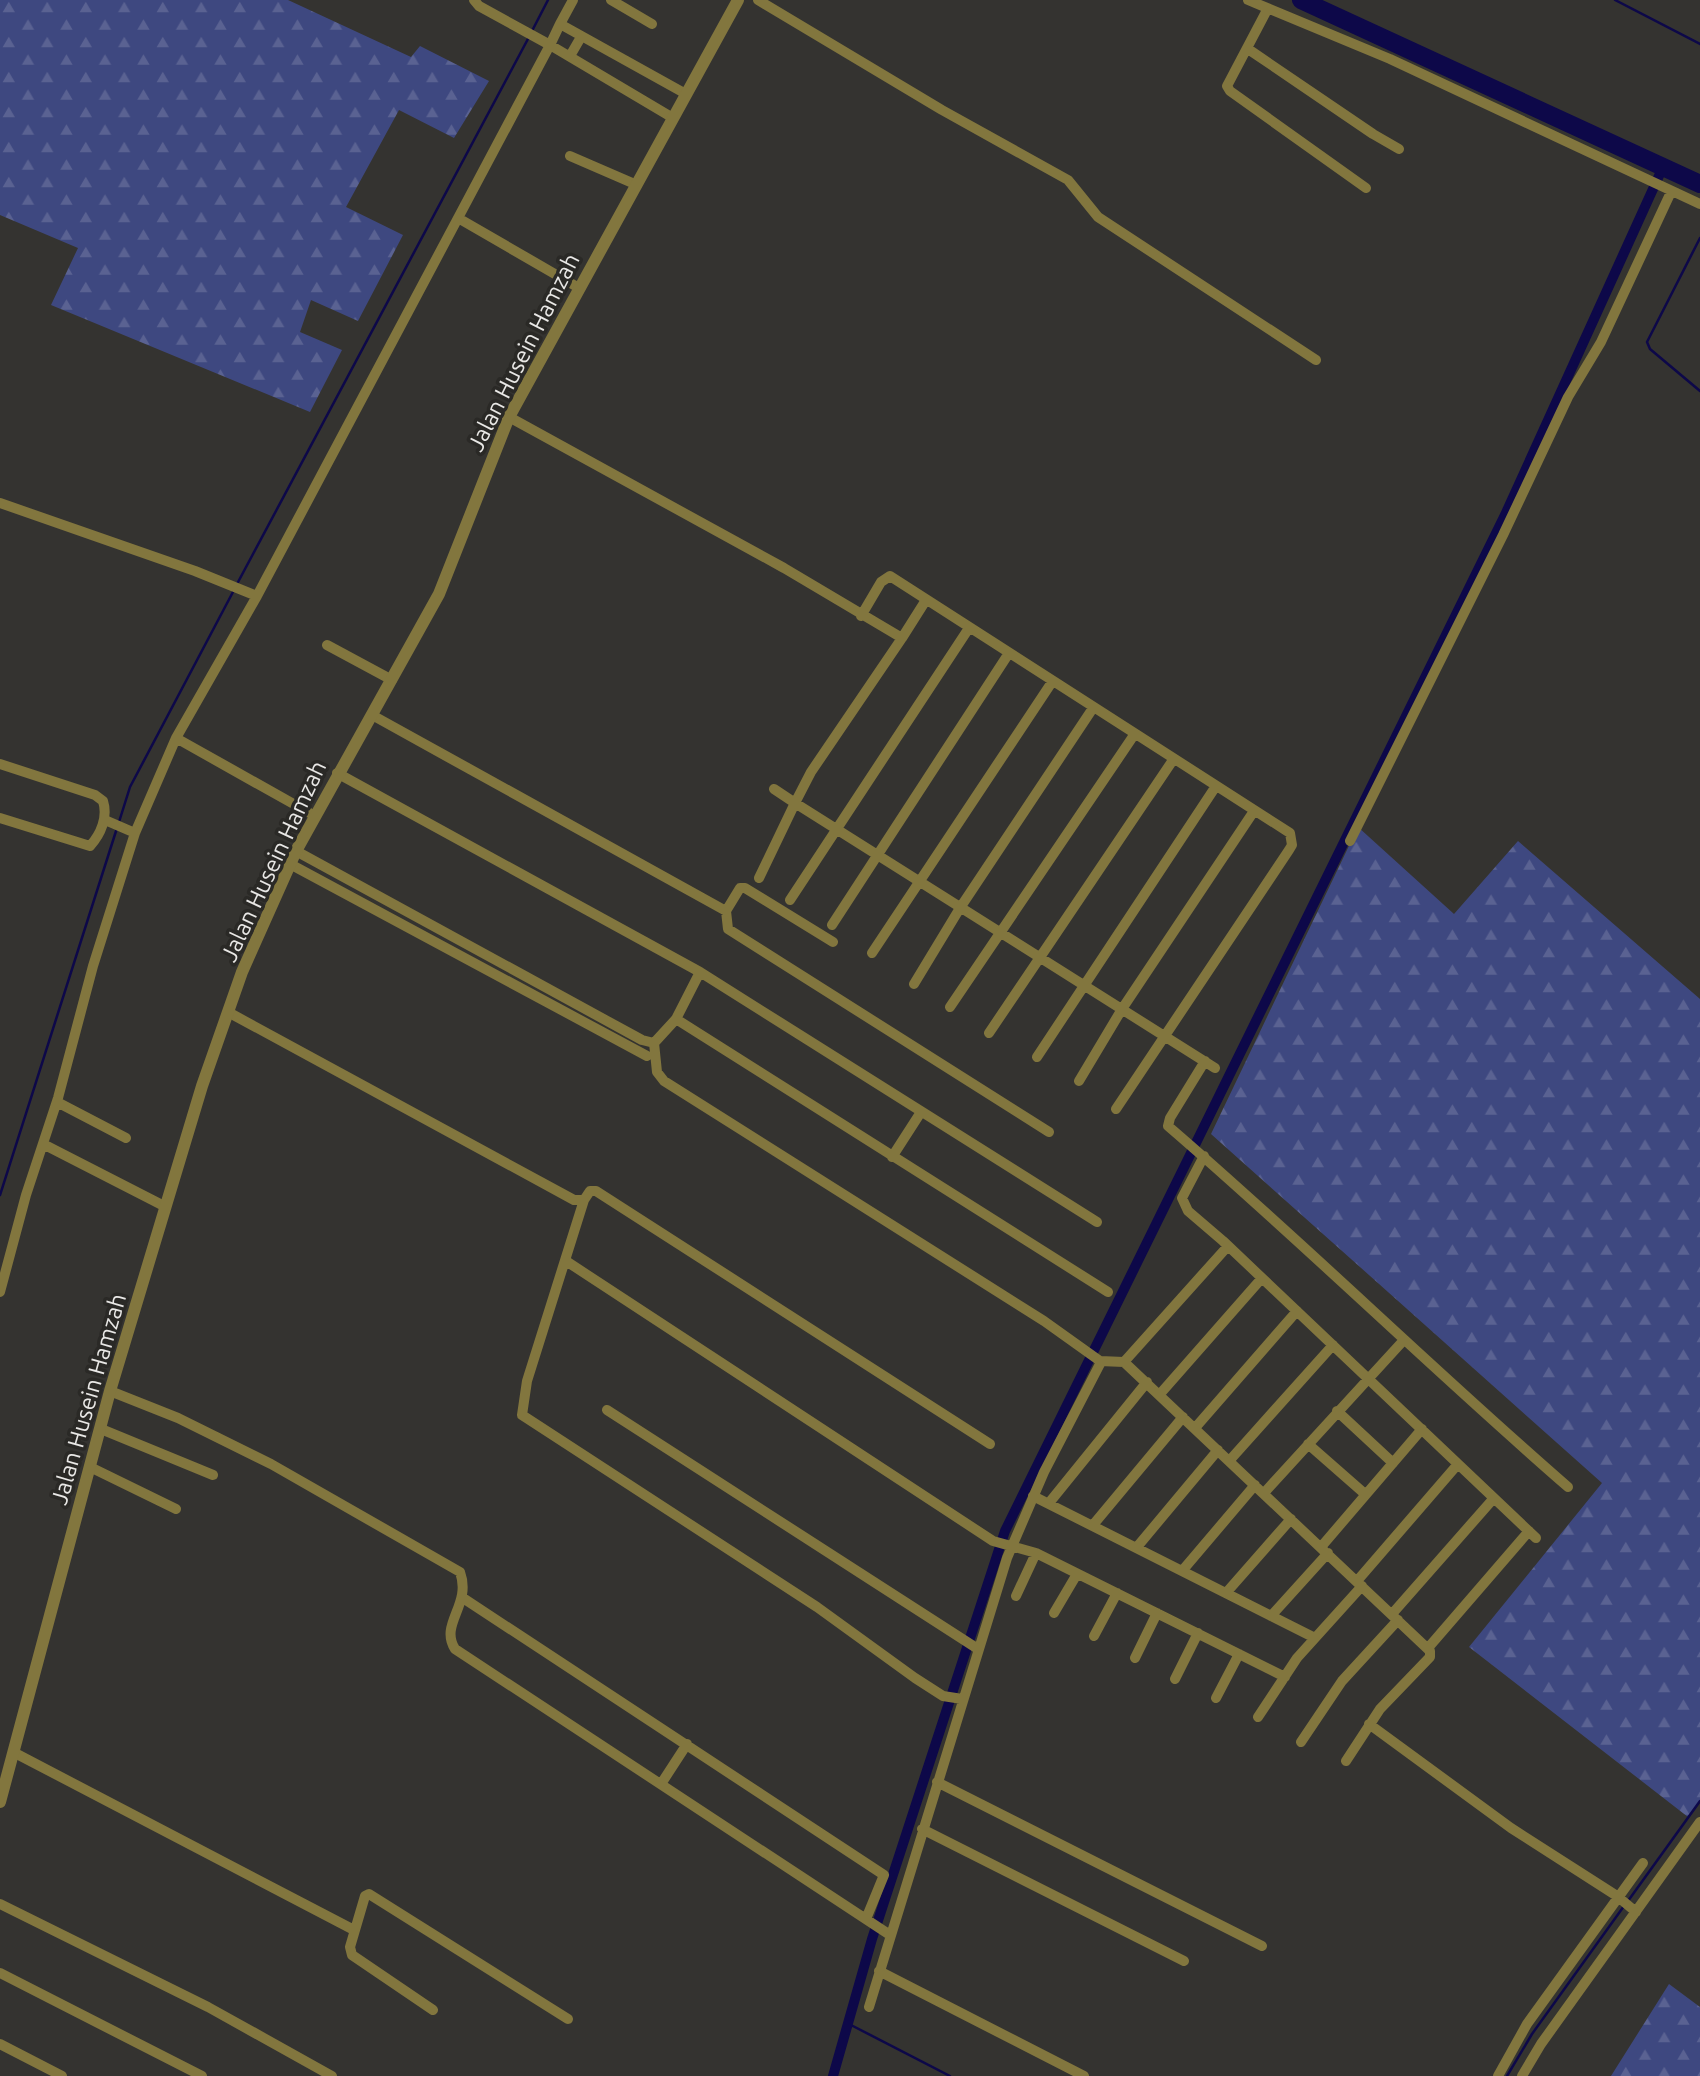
<svg xmlns="http://www.w3.org/2000/svg" width="1700" height="2076" font-family="Ubuntu,sans-serif">
<style>
.forest{fill:url(#forest-firs)}
.lines{fill:none;stroke-linecap:round;stroke-linejoin:round}
.stream{stroke:#0d0849;stroke-width:2.5}
.canal{stroke:#0d0849;stroke-width:10}
.river{stroke:#0d0849;stroke-width:18}
.minor{stroke:#82763e;stroke-width:10}
.tertiary{stroke:#82763e;stroke-width:12}
.labels{text-anchor:middle;dominant-baseline:central;stroke-width:7;stroke-linejoin:round;paint-order:stroke}
.street-label{font-size:23px;fill:#e9e8e6;stroke:#2a2926}
</style>
<defs>
<pattern id="forest-firs" width="22" height="20" patternUnits="userSpaceOnUse" patternTransform="scale(1.75)"><rect width="22" height="20" fill="#3e4880"/><path d="M5 1l3.5 6h-7zM16 11l3.5 6h-7z" fill="#5a6292"/></pattern>
</defs>
<rect width="100%" height="100%" fill="#343330"/>
<path class="forest" d="M0,0H288L411,57L420,46L489,81L454,138L399,110L346,207L403,235L358,321L311,300L300,332L342,350L310,412L51,305L78,248L0,215Z
M1358,827L1454,914L1518,841L1700,999V1801L1688,1817L1469,1647L1602,1483L1211,1134Z
M1669,1984L1700,2007V2076H1611Z"/>
<g class="lines">
<path class="stream" d="M1615,0L1700,44
M532,31L548,0
M1700,238L1647,342L1650,349L1700,391
M237,584L529,37
M119,822L130,787L234,590
M0,1195L117,828
M1628,1901L1700,1801
M849,2024L950,2076
M1507,2076L1532,2034L1624,1906"/>
<path class="canal" d="M833,2076L872,1939L1005,1531L1505,515L1663,167"/>
<path class="river" d="M1301,0L1700,184"/>
<path class="minor" d="M474,0L479,6L550,45L560,24
M573,0L560,24L686,94
M611,0L652,24
M758,0L942,110L1068,180L1098,217L1316,360
M1248,0L1390,59L1700,204
M1267,10L1227,86L1230,91L1366,188
M1248,49L1373,134L1399,149
M570,56L581,37
M570,156L637,185
M579,288L458,218L550,45L673,118
M509,417L784,568L902,638L926,600
M0,503L195,571L257,596
M861,616L881,582L890,576L1290,833L1292,845L1289,850L1116,1109
M902,638L811,772L795,803L1215,1068
M327,645L392,680
M372,715L726,911
M176,738L315,816
M0,764L95,795L103,801C108,817 101,834 90,846L0,818
M337,773L700,972
M105,820L135,833
M1350,841L1503,535L1568,397L1601,342L1671,192
M296,851L642,1040L654,1043L676,1019L700,972L1097,1222
M290,864L647,1056
M759,878L795,803L774,789
M790,900L969,628
M832,925L1009,653
M833,942L745,888H740L726,911L728,929L1049,1132
M872,953L1052,682
M914,984L960,908L1093,708
M950,1007L1134,735
M228,1012L574,1200H584L590,1191H596L990,1444
M676,1019L1108,1292
M989,1033L1173,760
M654,1043L657,1072L664,1081L1044,1321L1100,1361L1124,1362L1228,1246
M1037,1057L1216,786
M1205,1061L1170,1118L1168,1126C1304,1243 1432,1369 1568,1487
M1079,1081L1122,1009L1254,811
M57,1102L126,1138
M43,1144L166,1207
M1204,1156L1182,1198L1188,1211L1223,1241L1536,1538
M892,1157L921,1112
M584,1200L527,1381L522,1415L817,1607L915,1678L943,1696L962,1699
M566,1261L993,1541L1036,1553L1285,1677
M0,1292L26,1195L58,1098L93,966L135,833L176,738L257,596L458,218
M1124,1362L1430,1651V1657L1380,1709L1346,1761
M110,1391L178,1418L271,1464L460,1572C472,1605 439,1624 455,1649L890,1935
M1160,1394L1262,1278
M607,1410L978,1649
M1337,1411L1393,1463
M1195,1428L1297,1311
M101,1429L213,1475
M1308,1444L1365,1494
M1230,1460L1333,1345
M90,1467L176,1509
M1264,1493L1403,1341
M1033,1496L1315,1638
M1049,1503L1147,1382
M1093,1525L1183,1417
M1137,1547L1218,1450
M1321,1547L1422,1429
M1182,1571L1255,1485
M1357,1581L1458,1464
M1226,1593L1291,1519
M1016,1596L1036,1553
M463,1598L884,1875L866,1919
M1054,1613L1077,1574
M1392,1614L1494,1498
M1271,1616L1328,1553
M1094,1636L1117,1593
M1428,1648L1529,1531
M1135,1658L1157,1613
M1175,1679L1198,1633
M1216,1698L1239,1654
M1258,1717L1297,1658L1362,1586
M1369,1724L1511,1828L1617,1896L1636,1912
M1301,1742L1342,1681L1398,1620
M13,1752L354,1930
M937,1782L1262,1946
M661,1784L687,1744
M922,1829L1184,1961
M0,1904L208,2007L332,2076
M879,1971L1084,2076
M0,1973L202,2076
M869,2007L1007,1558L1044,1472L1101,1362
M433,2010L352,1955L350,1947L365,1896L369,1894L568,2019
M0,2044L62,2076
M1498,2076L1527,2024L1643,1863
M1522,2076L1541,2044L1700,1822"/>
<path class="tertiary" d="M0,1802L110,1391L202,1086L242,972L296,851L439,594L509,417L738,0"/>
</g>
<g class="labels">
<g class="street-label">
<text transform="translate(523 352) rotate(-63)">Jalan Husein Hamzah</text>
<text transform="translate(273 861) rotate(-65)">Jalan Husein Hamzah</text>
<text transform="translate(88 1399) rotate(-74)">Jalan Husein Hamzah</text>
</g>
</g>
</svg>
